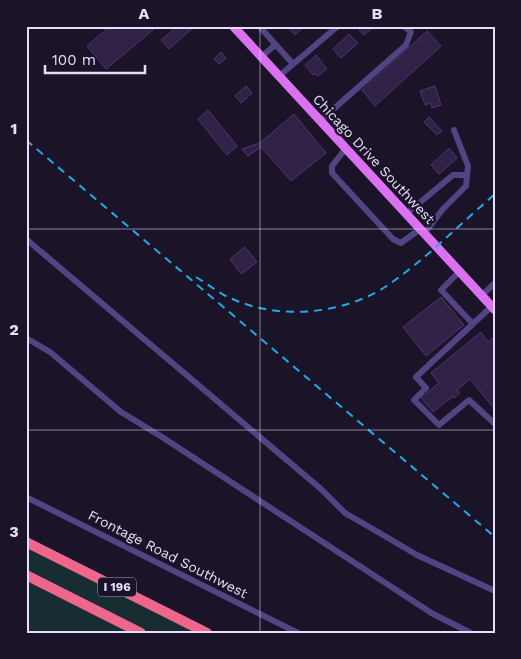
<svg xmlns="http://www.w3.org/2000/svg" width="521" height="659" font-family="'Work Sans',sans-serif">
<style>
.green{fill:#172d32}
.building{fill:#312147;stroke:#4d3671}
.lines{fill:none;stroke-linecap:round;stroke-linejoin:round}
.minor{stroke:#524482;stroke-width:6}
.major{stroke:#d971f0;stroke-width:9}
.highway{stroke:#ee668c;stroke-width:10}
.rail{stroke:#1fabe7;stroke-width:2;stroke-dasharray:8 6;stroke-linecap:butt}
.grid{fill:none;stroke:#e7defb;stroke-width:1;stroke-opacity:0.55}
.labels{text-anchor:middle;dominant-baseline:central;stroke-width:5;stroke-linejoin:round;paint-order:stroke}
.shield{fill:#1b1328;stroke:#aaa1bc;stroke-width:1}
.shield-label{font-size:12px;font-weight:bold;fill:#e7defb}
.street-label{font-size:14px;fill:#e7defb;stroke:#1b1328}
.neatline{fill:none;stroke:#e7defb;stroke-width:2}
.grid-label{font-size:16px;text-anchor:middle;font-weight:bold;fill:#e7defb}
</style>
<rect width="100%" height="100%" fill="#1b1328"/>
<path class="green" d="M26,542L207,633H26Z"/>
<path class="building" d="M110,26H150L153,30L106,69L87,46Z
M178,26H195L169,49L161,40Z
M287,26H304L295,35Z
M364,26H375L364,35L359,30Z
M427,31L441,46L375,106L362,90Z
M349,34L358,43L341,58L333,49Z
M221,52L226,58L219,64L214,59Z
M316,55L327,69L318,76L315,73L313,75L305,65Z
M246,86L252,93L241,103L235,96Z
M435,86L441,105L432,108L431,103L425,105L420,91Z
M208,110L237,146L227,155L198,119Z
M294,114L326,153L291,181L261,147L248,156L242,149L260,143Z
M429,117L442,131L437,135L424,122Z
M449,148L457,158L439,174L431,165Z
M245,247L257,262L241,274L230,259Z
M441,297L464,325L426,356L403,327Z
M481,332L488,342L495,337V406L493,407L470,379L457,390L460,393L454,398L453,396L433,412L421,398L439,383L431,373Z"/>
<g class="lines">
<path class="minor" d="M259,26L293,64
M261,57L275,45
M279,76L338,26
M320,121L406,45L411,32L404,26
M346,148L332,166V173L393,239L401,243L420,229
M406,214L453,175H467
M424,234L443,209L466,186L468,166L454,130
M26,239L321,489L345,513L366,525L417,555L495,591
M459,272L441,290L473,324
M481,296L495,283
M491,307L416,377L426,388L414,400L439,425L469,400L495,424
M26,338L50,352L121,412L162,437L433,614L471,633
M26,497L298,633"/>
<path class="major" d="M233,26L495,310"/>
<path class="highway" d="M26,542L207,633
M26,575L141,633"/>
<path class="rail" d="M26,140L495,537
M196,277C209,285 221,295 235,300C281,320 343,314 385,287C423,262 460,224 495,194"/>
</g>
<path class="grid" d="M260,26V633M26,229H495M26,430H495"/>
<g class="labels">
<rect class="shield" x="98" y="577.5" width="38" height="19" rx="4"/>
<g class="shield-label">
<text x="117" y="587">I 196</text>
</g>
<g class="street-label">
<text transform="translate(374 159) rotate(47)">Chicago Drive Southwest</text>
<text transform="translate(168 554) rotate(27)">Frontage Road Southwest</text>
</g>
</g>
<rect width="521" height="659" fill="none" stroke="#1b1328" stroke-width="55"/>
<path d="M45 65v8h100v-8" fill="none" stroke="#e7defb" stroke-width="2.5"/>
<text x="52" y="65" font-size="15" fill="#e7defb" stroke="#1b1328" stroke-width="4" paint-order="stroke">100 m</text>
<rect x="28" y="28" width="466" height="604" class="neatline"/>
<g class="grid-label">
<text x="144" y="19">A</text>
<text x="377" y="19">B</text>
<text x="14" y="134">1</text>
<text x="14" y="335">2</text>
<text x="14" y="537">3</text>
</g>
</svg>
